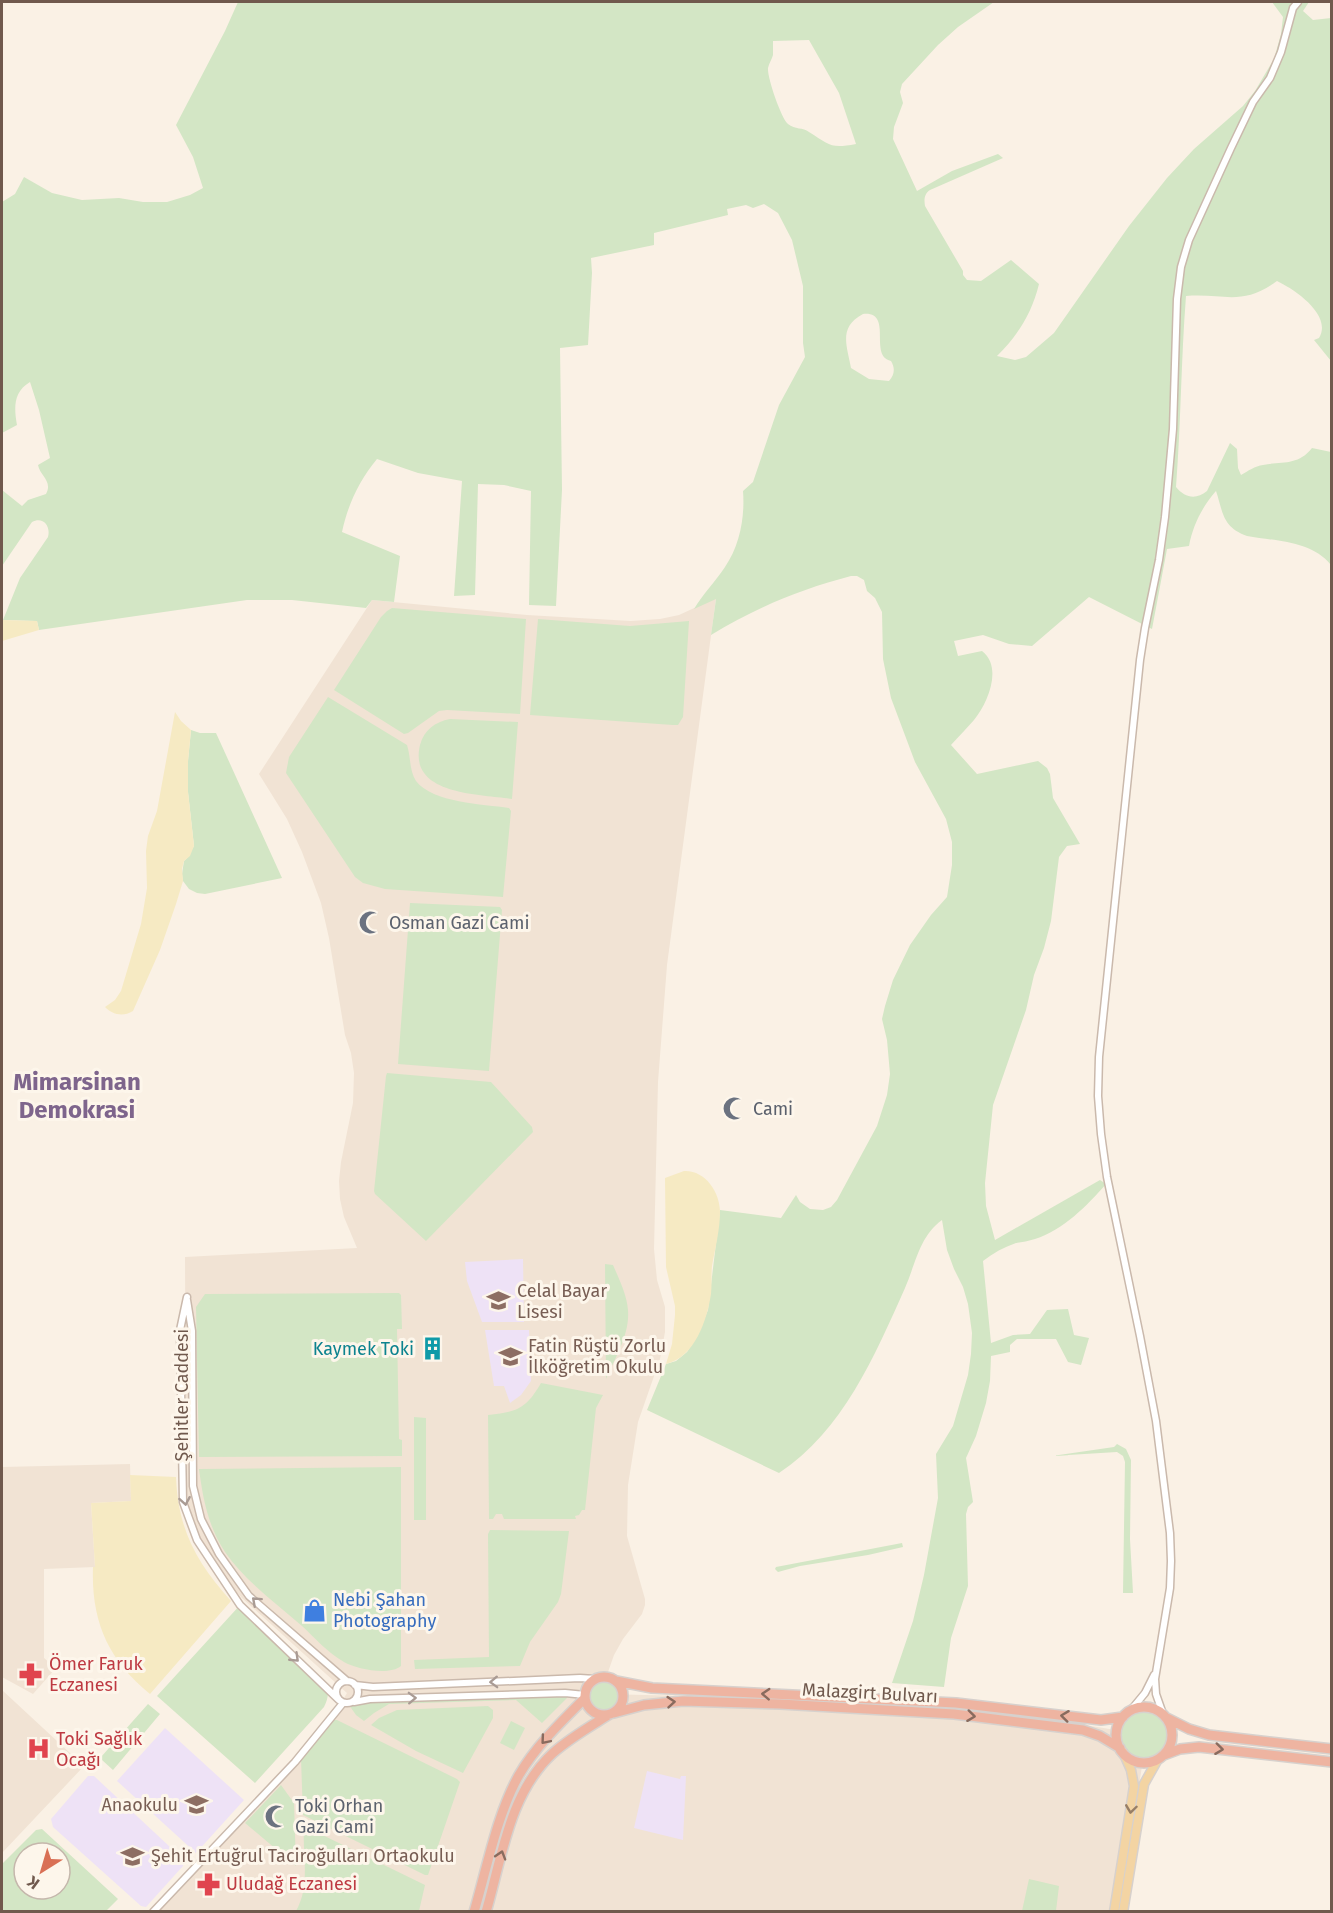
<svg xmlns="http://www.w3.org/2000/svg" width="1333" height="1913" font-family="'Fira Sans',sans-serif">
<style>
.residential{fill:#f1e3d4}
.education{fill:#eee2f6}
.green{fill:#d3e6c5;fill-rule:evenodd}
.sand{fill:#f6eac3}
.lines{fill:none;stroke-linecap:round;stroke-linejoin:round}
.minor-casing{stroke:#cab9ac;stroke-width:9}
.major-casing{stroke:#d7d1cd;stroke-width:11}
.highway-casing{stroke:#d7d1cd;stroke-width:12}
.minor{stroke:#fff;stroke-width:6}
.major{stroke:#f3d4a3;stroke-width:8}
.highway{stroke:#eeb4a1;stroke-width:9}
.oneway{stroke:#a99b94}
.oneway2{stroke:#896b5e}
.oneway3{stroke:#977e67}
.labels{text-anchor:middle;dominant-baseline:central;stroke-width:6;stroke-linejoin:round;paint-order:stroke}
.worship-label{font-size:18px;fill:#5b616d;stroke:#fdf6eb;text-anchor:start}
.education-label{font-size:18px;fill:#785e54;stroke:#fdf6eb;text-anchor:start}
.culture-label{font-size:18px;fill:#0d838f;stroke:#fdf6eb;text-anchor:end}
.street-label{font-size:18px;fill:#70594d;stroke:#fdf6eb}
.shop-label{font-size:18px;fill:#366cbe;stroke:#fdf6eb;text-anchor:start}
.health-label{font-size:18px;fill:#be3a42;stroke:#fdf6eb;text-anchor:start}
.district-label{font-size:24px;font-weight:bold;fill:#7e658c;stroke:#fdf6eb}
</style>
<rect width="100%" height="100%" fill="#faf1e5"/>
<path class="residential" d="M716,598L667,965L658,1082L654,1249L657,1280L665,1307V1332L660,1359L638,1422L628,1485L627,1536L645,1599V1605L642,1614L623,1639L614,1655L608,1672L604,1694L726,1697L940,1707L1066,1722L1147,1735L1119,1911L158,1912L337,1710L347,1693L242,1598L225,1580L208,1554L199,1536L189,1507L186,1488L185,1257L357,1248L344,1217L340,1199L339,1181L341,1162L353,1103L354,1073L351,1053L345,1035L329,938L321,903L302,852L287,819L259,774L372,600L527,615L631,621L660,619L679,615Z
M130,1464L131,1501L91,1503L95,1567L44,1569V1658L56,1668L33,1694L2,1677V1467Z
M2,1690L84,1766L2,1853Z"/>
<path class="education" d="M523,1259L524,1322H482L467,1281L465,1262Z
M485,1330H529L531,1381L521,1395L510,1403L504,1386H494Z
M165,1728L244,1800L196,1853L117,1781Z
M647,1771L680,1779L681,1776H686L683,1840L634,1828Z
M88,1776H94L184,1860L183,1866L146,1907L141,1906L53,1827L51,1819Z"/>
<path class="green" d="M238,2H994L958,27L938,45L902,84L900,92L903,103L894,127L893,139L917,191L952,171L998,154L1003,158L930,190C924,194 924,200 925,206L963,271V275L967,280L981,281L1011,260L1039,284C1032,313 1018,335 997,356L1015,360L1026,357L1054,333L1129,226L1167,178L1194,149L1243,106L1255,91L1274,59L1281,34L1283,17L1272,2H1309L1303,11L1313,20L1331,18V361L1314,340L1319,338C1333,315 1294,289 1277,281C1242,307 1224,293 1186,296C1181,360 1181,423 1176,487C1185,498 1196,500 1207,491L1230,443L1237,449L1238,468L1241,475C1248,471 1255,466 1263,465C1282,461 1298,466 1312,448L1331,452V565C1312,541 1275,541 1247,536C1222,527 1223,512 1216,491C1202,507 1193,525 1189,546L1167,549L1152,629L1089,597L1032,646L1009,644L983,635L954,641L958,656L982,651C1003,667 988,703 974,720C967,728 959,736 951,745L977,774L1038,761L1047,768L1050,774L1053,798L1080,844L1067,846L1059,857L1051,921L1044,948L1034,975L1026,1010L993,1105L985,1183L986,1206L995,1240L1100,1180L1106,1184C1087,1206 1063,1230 1035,1239C1029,1241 1022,1242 1016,1243C1004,1247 993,1253 983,1261L991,1343L1013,1335L1030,1334L1047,1310L1068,1309L1074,1335L1089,1338L1081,1365L1068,1362L1056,1339H1017L1010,1345V1352L991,1356L990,1381L986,1403L976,1436L966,1458L973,1502L968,1507L966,1514L968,1586L951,1638L944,1687L892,1683L913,1621L924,1575L938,1498L936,1454L953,1426L968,1375L971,1354L972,1333L968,1304L963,1287L954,1269L947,1250L942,1220C919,1237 916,1263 905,1288C875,1355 843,1431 779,1473L647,1410L666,1364L676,1361L687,1352L697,1336L708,1310L720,1210L781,1218L796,1195L800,1202L810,1209L823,1210L831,1207L837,1200L877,1126L887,1095L890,1074L887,1040L882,1019L885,1006L893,980L910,945L931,915L947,897L952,865V842L946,819L915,762L891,698L883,659L882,612L875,598L867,591L864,580L857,576H851C801,589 755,608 711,635L716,599L694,609C703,594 715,582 725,567C740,545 745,517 743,491L753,482L779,405L805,357L803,343V286L792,240L778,213L764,204L753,208L746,205L727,209L728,215L654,233V245L591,258L592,273L588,345L560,348L562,490L556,606L529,605L531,491L504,485L478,484L475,595L454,596L462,481L418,473L377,459C359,481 348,504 342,532L400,556L394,602L372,600L366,608L292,600H247L39,630L37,621L3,620L20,578L48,537C51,526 43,516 32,522L2,566V490L22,506L28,500L46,494C53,481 40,476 38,465L50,458L39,410L30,382C13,392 14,408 17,425L2,433V202L15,194L24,177L52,193L82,200L119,198L143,202H167L190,195L203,188L193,157L176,125L225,31ZM809,40L839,93L856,144C830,149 830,145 809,132C803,127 795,130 788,124C781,118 767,77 768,68C769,63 772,59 773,55C773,50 773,45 773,41ZM863,314C894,311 868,356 891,361C895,368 895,374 889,381L869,379L851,368C847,346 838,327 863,314Z
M392,608L526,619L520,714L447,710L439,711L408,733L404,734L334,690L381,617L387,611Z
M538,619L630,626L689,621L683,717L678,725H673L530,715Z
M328,697L407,745C411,757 409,770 416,781C433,803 483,804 509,808L511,811L503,897L385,889L363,883L355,877L286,773L289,757Z
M450,719L518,722L512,799C479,794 408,795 420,745C424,730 435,722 450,719Z
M191,730L200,733H216L282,878L205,894L197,893L189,889L183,881L182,874L184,861L187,858L194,846L188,792V761Z
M410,903L500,907L502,910L489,1071L398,1064Z
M387,1073L491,1082L532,1127L533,1132L528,1137L426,1241L375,1194L374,1191L386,1076Z
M605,1264L613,1265C619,1279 627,1295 628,1310C630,1334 615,1358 606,1379Z
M399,1293L401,1295L402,1329H397L399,1439L402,1440V1456L199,1457L196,1307L205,1294Z
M541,1383L603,1395L596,1408L585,1510H582L579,1515L575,1516L576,1519H504L502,1514H496L493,1519H489L488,1415C517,1412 526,1409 541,1383Z
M414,1417L426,1418V1520H414Z
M1117,1444L1126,1449L1131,1460L1130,1539L1133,1593H1123L1125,1462L1123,1456L1117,1452L1052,1456L1114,1447Z
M401,1467V1666C389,1676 356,1669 344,1662C328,1653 315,1638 302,1626C276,1603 245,1581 225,1552C208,1526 203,1499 199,1469Z
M490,1530L569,1531L561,1594L558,1602L530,1642L520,1666L415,1669L414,1660L489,1657L488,1534Z
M902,1543L903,1547L868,1555L800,1566L778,1572L775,1569L776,1567Z
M241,1604L325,1681C329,1691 329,1697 324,1707L255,1783L157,1696Z
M589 1696a15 15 0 1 1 30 0a15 15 0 1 1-30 0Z
M561,1689L567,1695V1698L542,1723L516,1700L389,1704L374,1713L364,1721L356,1715L349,1705L371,1697L382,1695Z
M148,1704L160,1714L113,1770L102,1760L101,1757Z
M488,1706L493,1710V1718L463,1773L416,1751L371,1725L379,1718L397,1710Z
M1121 1735a23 23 0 1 1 46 0a23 23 0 1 1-46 0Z
M334,1720H337L457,1779L460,1782L428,1875H425L303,1815L301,1759L302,1753Z
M511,1721L525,1728L514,1750L500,1743Z
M281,1785L294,1803L296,1866L245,1823Z
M304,1826L425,1885L419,1911H296C311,1885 302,1854 304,1826Z
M42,1829L118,1899L106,1911H2V1864L36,1830ZM24,1853H60V1889H24Z
M1029,1879L1059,1886L1056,1911H1022Z"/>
<path class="sand" d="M2,620L37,621L39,630L2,641Z
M175,712L181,721L191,730L188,761V792L194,846L190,856L184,861L182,869L183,881L176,904L160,950L133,1011C123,1017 113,1015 105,1007L115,1000L121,991L141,924L147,888L146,851L148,836L157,811Z
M684,1171C705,1170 720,1192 720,1212C720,1230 715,1249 712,1266C711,1276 712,1285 711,1294C707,1320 695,1357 666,1364L672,1344L675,1315V1306L666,1267L665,1178Z
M130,1475L176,1477C178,1530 197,1563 231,1601L150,1694C108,1660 91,1621 93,1567H95L91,1503L131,1501Z"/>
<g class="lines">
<defs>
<path id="minor" d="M187,1297L180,1330L183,1502L197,1540L240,1605L339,1700
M187,1300L192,1331L193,1486L201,1519L219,1554L249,1596L347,1681
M336 1692a11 11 0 1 1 22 0a11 11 0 1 1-22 0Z
M355,1685L373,1687L580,1678L595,1679
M354,1702L370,1699L565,1693L585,1695
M1131,1710L1145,1693L1154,1675
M1163,1714L1156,1694L1155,1679L1170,1588L1171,1561L1170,1533L1156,1421L1140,1336L1107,1177L1101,1134L1098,1096L1099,1057L1140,660L1145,628L1159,560L1165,517L1173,429L1177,299L1181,267L1189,240L1231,148L1253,102L1270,78L1281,52L1293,8L1298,2
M153,1912L295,1762L343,1703"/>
<path id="major" d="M1114,1912L1134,1786L1131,1770L1123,1752
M1123,1912L1144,1784L1158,1759"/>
<path id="highway" d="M585 1696a19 19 0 1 1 38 0a19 19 0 1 1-38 0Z
M616,1681L652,1688L956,1703L1101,1720L1123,1717
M1116 1735a28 28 0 1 1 56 0a28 28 0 1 1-56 0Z
M614,1713L644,1705L683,1701L780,1704L954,1714L1083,1730L1100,1736L1120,1748
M1167,1718L1189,1729L1209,1735L1332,1749
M1164,1755L1180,1749L1199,1747L1332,1762
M474,1912C487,1868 497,1814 519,1775C536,1746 561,1722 585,1698
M486,1912C502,1858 509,1793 553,1753C570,1738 591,1726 610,1714"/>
</defs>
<use href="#minor" class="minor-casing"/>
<use href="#major" class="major-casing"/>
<use href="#highway" class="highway-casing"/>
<use href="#minor" class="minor"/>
<use href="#major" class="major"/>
<use href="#highway" class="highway"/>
</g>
<defs><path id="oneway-chevron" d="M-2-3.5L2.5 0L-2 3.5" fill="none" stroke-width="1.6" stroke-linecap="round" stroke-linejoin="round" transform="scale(1.5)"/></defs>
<g class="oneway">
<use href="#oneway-chevron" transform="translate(185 1501) rotate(80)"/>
<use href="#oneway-chevron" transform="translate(256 1601) rotate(-138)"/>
<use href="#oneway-chevron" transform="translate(295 1658) rotate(44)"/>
<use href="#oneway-chevron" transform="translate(494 1682) rotate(178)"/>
<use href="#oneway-chevron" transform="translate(412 1698) rotate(-2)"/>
</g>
<g class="oneway2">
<use href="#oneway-chevron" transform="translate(766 1694) rotate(-177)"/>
<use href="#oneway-chevron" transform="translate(671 1702) rotate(-5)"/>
<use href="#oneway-chevron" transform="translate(971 1716) rotate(7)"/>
<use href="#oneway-chevron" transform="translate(1065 1716) rotate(-173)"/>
<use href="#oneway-chevron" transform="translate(545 1740) rotate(130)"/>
<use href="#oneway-chevron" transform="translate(1219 1749) rotate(7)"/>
<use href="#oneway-chevron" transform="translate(501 1855) rotate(-73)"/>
</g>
<use class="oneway3" href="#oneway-chevron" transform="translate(1131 1809) rotate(98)"/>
<defs>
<symbol id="mosque-bare" viewBox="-9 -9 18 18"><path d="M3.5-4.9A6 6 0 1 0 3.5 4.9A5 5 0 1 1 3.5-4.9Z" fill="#6b7280" stroke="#fdf6eb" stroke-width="2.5" paint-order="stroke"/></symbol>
<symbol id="school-bare" viewBox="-9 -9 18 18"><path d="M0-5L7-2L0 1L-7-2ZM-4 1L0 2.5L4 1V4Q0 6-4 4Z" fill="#8d6e63" stroke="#fdf6eb" stroke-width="2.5" paint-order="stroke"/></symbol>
<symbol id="building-bare" viewBox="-9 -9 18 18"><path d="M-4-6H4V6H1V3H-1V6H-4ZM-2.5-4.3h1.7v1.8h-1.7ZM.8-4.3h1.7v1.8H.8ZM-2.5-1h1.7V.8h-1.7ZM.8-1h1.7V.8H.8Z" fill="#0f9aa8" stroke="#fdf6eb" stroke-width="2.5" paint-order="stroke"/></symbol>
<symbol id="shop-bare" viewBox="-9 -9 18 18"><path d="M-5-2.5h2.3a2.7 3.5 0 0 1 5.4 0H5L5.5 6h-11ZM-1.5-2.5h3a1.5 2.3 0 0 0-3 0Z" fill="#3f7fe0" stroke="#fdf6eb" stroke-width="2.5" paint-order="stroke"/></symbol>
<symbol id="pharmacy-bare" viewBox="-9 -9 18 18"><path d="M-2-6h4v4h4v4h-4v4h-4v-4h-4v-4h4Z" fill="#e0444e" stroke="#fdf6eb" stroke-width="2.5" paint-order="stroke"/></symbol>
<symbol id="hospital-bare" viewBox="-9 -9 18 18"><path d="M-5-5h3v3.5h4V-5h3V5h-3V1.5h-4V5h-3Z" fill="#e0444e" stroke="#fdf6eb" stroke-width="2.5" paint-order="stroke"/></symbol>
</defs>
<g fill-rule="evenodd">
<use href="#mosque-bare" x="354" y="906" width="33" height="33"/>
<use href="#mosque-bare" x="718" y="1092" width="33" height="33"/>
<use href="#school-bare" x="482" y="1284" width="33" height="33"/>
<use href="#building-bare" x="416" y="1332" width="33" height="33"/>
<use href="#school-bare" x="494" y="1340" width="33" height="33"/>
<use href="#shop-bare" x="298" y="1594" width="33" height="33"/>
<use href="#pharmacy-bare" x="14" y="1658" width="33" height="33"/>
<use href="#hospital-bare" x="22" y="1732" width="33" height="33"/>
<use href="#school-bare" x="180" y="1788" width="33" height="33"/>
<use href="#mosque-bare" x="260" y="1800" width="33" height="33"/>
<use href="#school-bare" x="116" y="1840" width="33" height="33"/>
<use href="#pharmacy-bare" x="192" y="1868" width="33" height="33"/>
</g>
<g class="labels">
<g class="worship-label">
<text x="389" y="923">Osman Gazi Cami</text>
<text x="753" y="1109">Cami</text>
<text x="295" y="1806">Toki Orhan<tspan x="295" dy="21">Gazi Cami</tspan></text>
</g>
<g class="education-label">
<text x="517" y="1291">Celal Bayar<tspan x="517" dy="21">Lisesi</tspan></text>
<text x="528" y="1346">Fatin Rüştü Zorlu<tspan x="528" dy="21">İlköğretim Okulu</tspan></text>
<text x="178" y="1805" text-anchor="end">Anaokulu</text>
<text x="151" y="1856">Şehit Ertuğrul Taciroğulları Ortaokulu</text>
</g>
<g class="culture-label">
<text x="414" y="1349">Kaymek Toki</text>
</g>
<g class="street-label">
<text transform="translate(182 1395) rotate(-90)">Şehitler Caddesi</text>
<text transform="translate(870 1693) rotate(3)">Malazgirt Bulvarı</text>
</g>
<g class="shop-label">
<text x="333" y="1600">Nebi Şahan<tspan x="333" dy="21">Photography</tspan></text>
</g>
<g class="health-label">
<text x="49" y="1664">Ömer Faruk<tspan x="49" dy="21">Eczanesi</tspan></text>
<text x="56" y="1739">Toki Sağlık<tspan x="56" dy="21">Ocağı</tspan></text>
<text x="226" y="1884">Uludağ Eczanesi</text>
</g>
<g class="district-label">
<text x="77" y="1082">Mimarsinan<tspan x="77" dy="28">Demokrasi</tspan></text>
</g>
</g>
<rect width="1333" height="1913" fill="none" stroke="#70594d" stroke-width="6"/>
<g transform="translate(42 1871) rotate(217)"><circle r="28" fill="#fdf6eb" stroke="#c5b7ac" stroke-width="1.5"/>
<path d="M0-4.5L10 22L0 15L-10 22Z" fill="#d97055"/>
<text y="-9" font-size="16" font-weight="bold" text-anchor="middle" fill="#70594d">K</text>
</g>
</svg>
